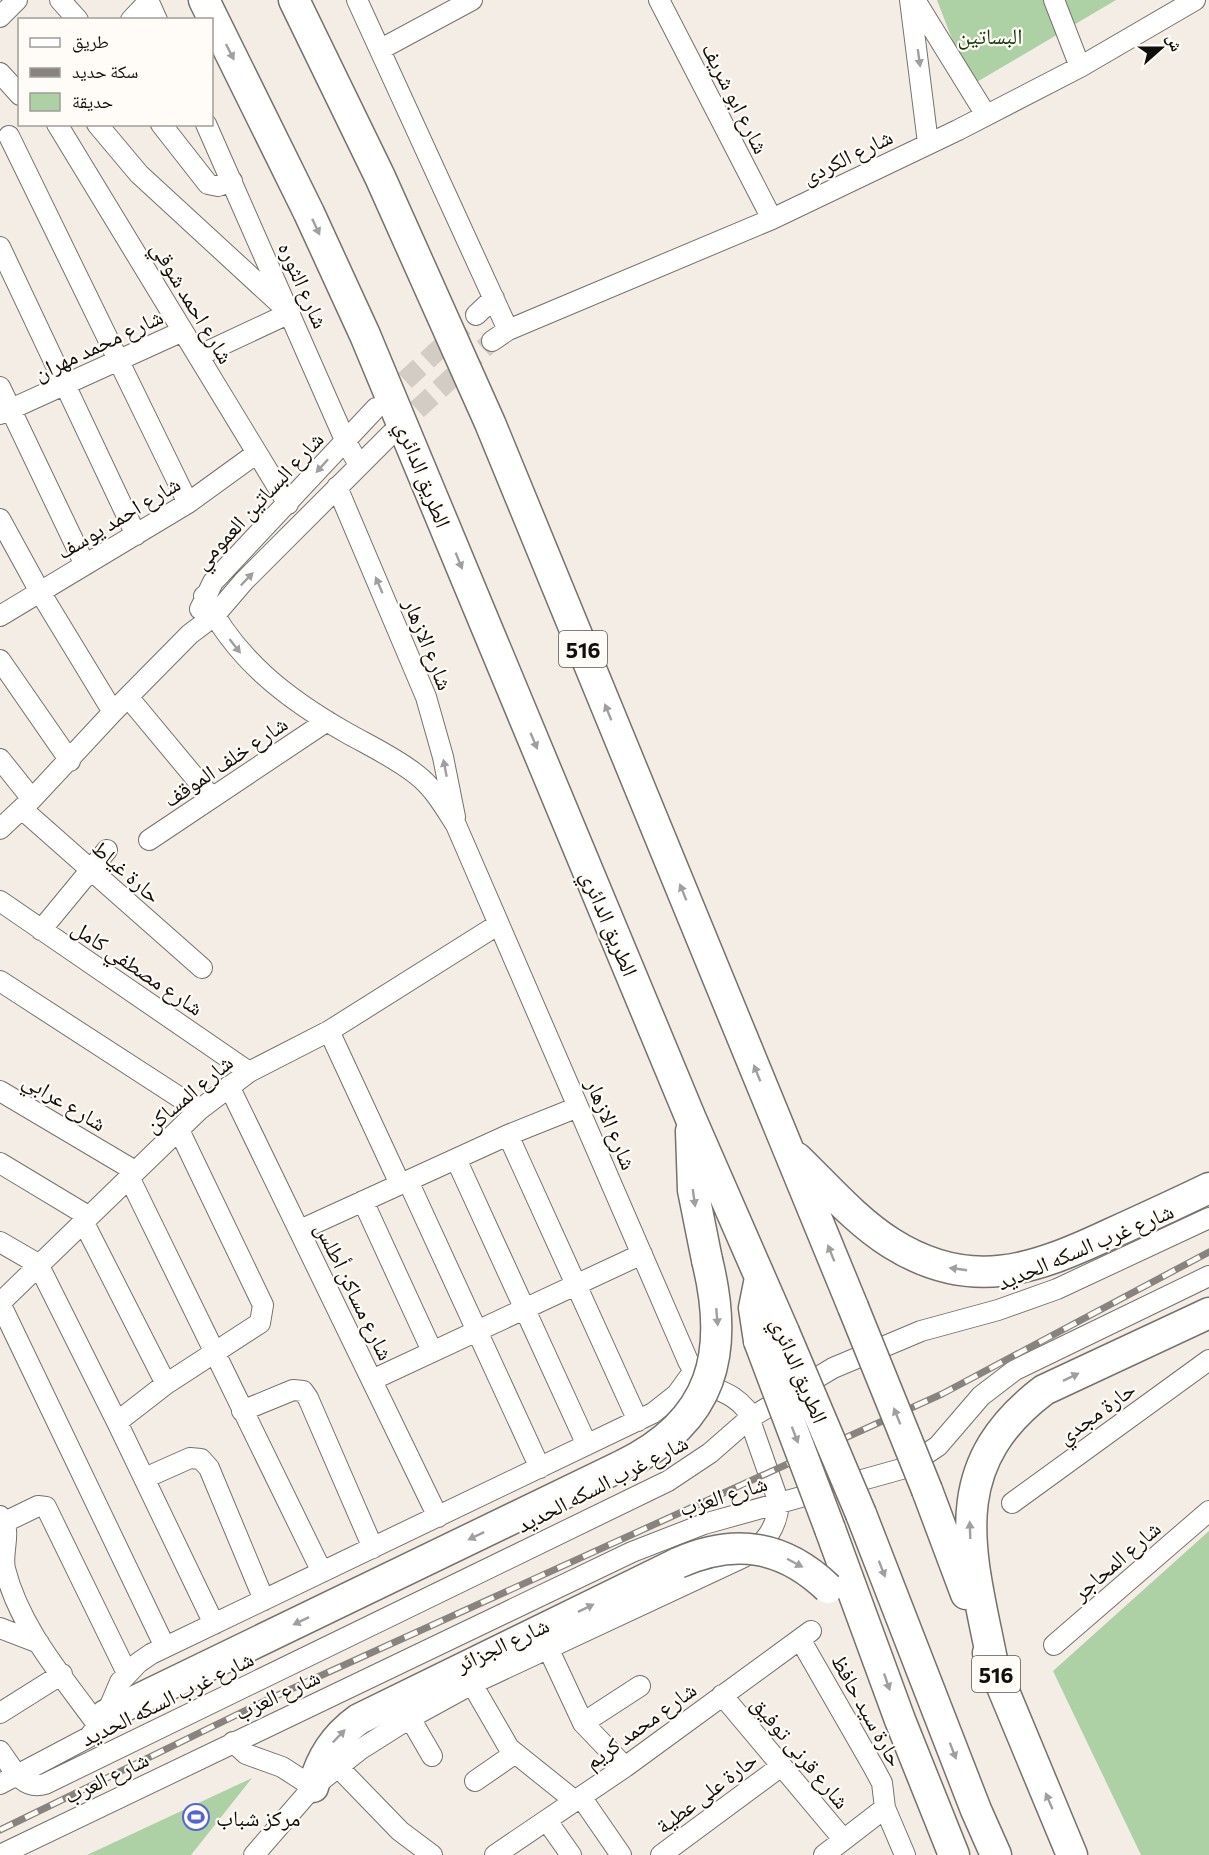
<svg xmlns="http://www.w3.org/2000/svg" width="1209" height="1855" font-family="Commissioner,'Noto Naskh Arabic',sans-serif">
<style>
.green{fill:#add0a4}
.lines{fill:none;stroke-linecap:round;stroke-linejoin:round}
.minor-tunnel{stroke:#d2ccc5;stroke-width:20;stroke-dasharray:20 10;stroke-linecap:butt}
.minor-casing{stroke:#76716a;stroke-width:22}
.highway-casing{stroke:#76716a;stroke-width:33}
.minor{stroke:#fff;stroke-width:20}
.highway{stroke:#fff;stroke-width:30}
.rail-casing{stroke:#88837e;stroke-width:7}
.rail{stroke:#fffbf6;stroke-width:4.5;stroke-dasharray:14;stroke-linecap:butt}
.highway-bridge-casing{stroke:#76716a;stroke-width:33;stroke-linecap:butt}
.highway-bridge{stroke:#fff;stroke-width:30}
.oneway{fill:#a09f9e}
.labels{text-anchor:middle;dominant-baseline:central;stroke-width:4.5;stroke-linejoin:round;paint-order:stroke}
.shield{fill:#fffbf6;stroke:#585652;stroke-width:1.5}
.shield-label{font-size:21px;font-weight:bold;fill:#110f0c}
.park-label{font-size:22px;fill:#153a09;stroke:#fffbf6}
.street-label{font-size:22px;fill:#110f0c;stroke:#fffbf6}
.poi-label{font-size:22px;fill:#110f0c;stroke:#fffbf6;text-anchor:start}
</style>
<rect width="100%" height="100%" fill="#f4ede6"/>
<path class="green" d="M937,0H1116L970,86Z
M1209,1531V1855H1141L1053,1671Z
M252,1778L191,1855H87Z"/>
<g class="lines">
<path class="minor-tunnel" d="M383,401L476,315
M395,430L492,341"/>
<defs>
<path id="minor" d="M60,0L78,20
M148,0L157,20
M357,0L508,330
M659,0L772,219
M910,0L928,143
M915,0L986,115
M1054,0L1080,67
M0,17L17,0
M131,20L149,1
M381,49L472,0
M0,73L20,95
M57,124L288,504
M97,124L139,174L290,313L198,356
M161,124L208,184L218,186L232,181
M206,124L345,440L359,465
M9,136L188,503
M0,247L136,535
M476,315L494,298
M492,341L508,330L772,219L958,130L1080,67L1195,0
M0,387L85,565
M0,414L183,331
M337,487L426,697L443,757L455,817
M0,519L40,592L113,712
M204,596C235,659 287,699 347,733C370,746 396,758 417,775C434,788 445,808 456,825L688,1361C706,1395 726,1385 746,1409L779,1503C777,1528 765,1544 744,1557L472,1684L410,1718L361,1749L313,1787L254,1855
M200,609L213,582L376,408
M0,616L188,503L257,453
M0,660L70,761
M128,697L212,798
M0,759L32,799
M22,809L202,968
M0,829L32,799L113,712L190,634L214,616L244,581L391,434
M149,840L327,721
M0,901L249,1072
M41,930L107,850
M0,981L199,1110
M329,1031L400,1184
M229,1086L438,1517
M0,1091L135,1171
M508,1135L638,1421
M456,1159L587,1445
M0,1163L88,1216
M129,1177L322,1572
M408,1181L540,1468
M363,1201L432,1351
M83,1221L166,1384
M300,1230L508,1135L578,1107
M0,1242L38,1264L117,1422L214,1624
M0,1303L199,1110L249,1072L329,1031L499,924
M0,1303L165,1647
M372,1380L642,1254
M242,1411L293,1390L303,1391L308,1398L373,1548
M117,1422L166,1384L260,1323L263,1305L179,1130
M145,1478L190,1458L201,1459L209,1468L264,1600
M1012,1503L1209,1360
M0,1516C13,1531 1,1551 5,1569C20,1629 64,1678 99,1727
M5,1522L38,1506L46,1507L127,1673
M0,1628L39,1643
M800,1639L874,1768L882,1783L885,1808
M1054,1645L1209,1511
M548,1648L583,1723L625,1767
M472,1684L509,1748L575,1801
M722,1695L843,1839
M0,1713L62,1674
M410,1718L432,1756
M583,1723L640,1686
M233,1742L246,1754L282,1767L313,1787
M0,1751C12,1767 22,1791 45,1784L668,1481L710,1453L750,1418L833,1368L921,1331L998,1310L1057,1289L1209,1218
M337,1766L400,1831L432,1855
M475,1781L514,1754
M0,1784L89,1737L106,1715L120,1682L138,1663L151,1654L653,1413L677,1394L693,1372
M581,1797L621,1855
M547,1821L571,1855
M0,1855L632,1552L704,1524L905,1468L938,1446L981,1396L1015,1370L1209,1276
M495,1855L625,1767L811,1631
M661,1855L780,1767
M824,1855L885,1808L905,1855"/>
<path id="highway" d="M204,0L309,213L365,335L691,1119L784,1332
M294,0L380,177L490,423L853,1307
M691,1131L693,1190L707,1260
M797,1158C827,1187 856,1221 891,1243C970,1293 1033,1270 1110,1234C1143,1219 1176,1204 1209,1188
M759,1341L754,1308L760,1278
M927,1490L966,1594
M861,1514L976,1810L996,1855
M830,1529L900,1720L954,1855
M988,1653L1072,1855
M994,1670C973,1559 938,1470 1044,1390L1209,1313
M106,1715L623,1465
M313,1787C321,1758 334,1737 359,1719L678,1563"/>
</defs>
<use href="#minor" class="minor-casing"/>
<use href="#highway" class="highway-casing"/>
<use href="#minor" class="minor"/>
<use href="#highway" class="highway"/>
<defs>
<path id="rail" d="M0,1830L267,1700L942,1394L1209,1252"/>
</defs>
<use href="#rail" class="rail-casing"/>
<use href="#rail" class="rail"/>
<defs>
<path id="highway-bridge" d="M853,1307L927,1490
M784,1332L861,1514
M759,1341L830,1529
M623,1465C714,1421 730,1352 707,1260
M678,1563C735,1538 783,1545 828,1588"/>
</defs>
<use href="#highway-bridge" class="highway-bridge-casing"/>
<use href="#highway-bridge" class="highway-bridge"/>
</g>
<defs><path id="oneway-solid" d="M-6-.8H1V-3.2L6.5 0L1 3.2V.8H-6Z" transform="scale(1.5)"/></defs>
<g class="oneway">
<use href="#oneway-solid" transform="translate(230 52) rotate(63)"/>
<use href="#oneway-solid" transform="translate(919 58) rotate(82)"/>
<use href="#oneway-solid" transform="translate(316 227) rotate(65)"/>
<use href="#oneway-solid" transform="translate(322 466) rotate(132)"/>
<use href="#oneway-solid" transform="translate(459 561) rotate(68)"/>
<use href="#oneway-solid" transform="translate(247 579) rotate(-46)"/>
<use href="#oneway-solid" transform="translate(379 585) rotate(-113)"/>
<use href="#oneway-solid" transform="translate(235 646) rotate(52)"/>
<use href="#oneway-solid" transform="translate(608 712) rotate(-112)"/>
<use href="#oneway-solid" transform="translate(534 741) rotate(67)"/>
<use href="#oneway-solid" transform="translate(445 768) rotate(-101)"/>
<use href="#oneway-solid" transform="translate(683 892) rotate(-112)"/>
<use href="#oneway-solid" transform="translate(757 1073) rotate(-112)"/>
<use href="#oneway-solid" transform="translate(694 1198) rotate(82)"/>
<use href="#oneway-solid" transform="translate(831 1253) rotate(-112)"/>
<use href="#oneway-solid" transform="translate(958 1269) rotate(-172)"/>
<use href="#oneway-solid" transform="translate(717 1317) rotate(85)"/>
<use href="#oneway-solid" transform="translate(1071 1377) rotate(-26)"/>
<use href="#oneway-solid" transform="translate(897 1416) rotate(-112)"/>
<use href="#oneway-solid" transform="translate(795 1435) rotate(69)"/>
<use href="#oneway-solid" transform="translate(970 1530) rotate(-92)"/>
<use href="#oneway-solid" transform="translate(476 1536) rotate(154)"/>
<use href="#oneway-solid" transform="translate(795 1563) rotate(28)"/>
<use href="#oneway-solid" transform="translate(882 1569) rotate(69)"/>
<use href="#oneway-solid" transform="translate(586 1608) rotate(-26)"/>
<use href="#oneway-solid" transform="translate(301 1621) rotate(154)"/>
<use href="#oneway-solid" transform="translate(887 1682) rotate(71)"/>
<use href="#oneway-solid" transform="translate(339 1736) rotate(-46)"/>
<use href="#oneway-solid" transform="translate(953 1751) rotate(69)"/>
<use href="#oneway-solid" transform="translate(1049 1801) rotate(-113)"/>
</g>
<defs>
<symbol id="stadium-ring" viewBox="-11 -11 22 22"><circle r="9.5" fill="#fffbf6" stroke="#5164da" stroke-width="1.5"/><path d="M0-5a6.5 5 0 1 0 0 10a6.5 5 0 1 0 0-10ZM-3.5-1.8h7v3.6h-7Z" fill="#5164da"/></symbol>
</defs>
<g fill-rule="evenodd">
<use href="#stadium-ring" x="181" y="1802" width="30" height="30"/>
</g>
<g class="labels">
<g class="shield">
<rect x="559" y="631" width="48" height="36" rx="4.5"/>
<rect x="972" y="1656" width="48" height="36" rx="4.5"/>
</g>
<g class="shield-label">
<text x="583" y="649">516</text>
<text x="996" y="1674">516</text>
</g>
<g class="park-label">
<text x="990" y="35">البساتين</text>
</g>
<g class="street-label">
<text transform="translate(736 98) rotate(63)">شارع ابو شريف</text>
<text transform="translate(847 156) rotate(-26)">شارع الكردى</text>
<text transform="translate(304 285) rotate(66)">شارع الثوره</text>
<text transform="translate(193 302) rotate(59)">شارع احمد شوقي</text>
<text transform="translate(98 344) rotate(-25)">شارع محمد مهران</text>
<text transform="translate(424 474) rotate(68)">الطريق الدائري</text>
<text transform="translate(258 500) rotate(-47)">شارع البساتين العمومي</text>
<text transform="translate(118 517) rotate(-31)">شارع احمد يوسف</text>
<text transform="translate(429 644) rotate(68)">شارع الازهار</text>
<text transform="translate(225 761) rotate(-34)">شارع خلف الموقف</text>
<text transform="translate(127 871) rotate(41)">حارة غياط</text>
<text transform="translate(610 923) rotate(67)">الطريق الدائري</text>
<text transform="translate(138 967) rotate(34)">شارع مصطفي كامل</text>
<text transform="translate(188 1093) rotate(-40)">شارع المساكن</text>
<text transform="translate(65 1101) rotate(31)">شارع عرابي</text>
<text transform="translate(612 1124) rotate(67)">شارع الازهار</text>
<text transform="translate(1085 1246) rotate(-23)">شارع غرب السكه الحديد</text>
<text transform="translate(355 1291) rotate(64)">شارع مساكن أطلس</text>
<text transform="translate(800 1370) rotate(67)">الطريق الدائري</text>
<text transform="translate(1096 1412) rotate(-36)">حارة مجدي</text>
<text transform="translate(602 1483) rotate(-27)">شارع غرب السكه الحديد</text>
<text transform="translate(723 1495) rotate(-17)">شارع العزب</text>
<text transform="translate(1116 1560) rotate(-41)">شارع المحاجر</text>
<text transform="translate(502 1644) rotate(-25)">شارع الجزائر</text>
<text transform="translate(277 1694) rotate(-25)">شارع العزب</text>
<text transform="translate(167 1698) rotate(-26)">شارع غرب السكه الحديد</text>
<text transform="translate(868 1710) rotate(61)">حارة سيد حافظ</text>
<text transform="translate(640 1725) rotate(-36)">شارع محمد كريم</text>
<text transform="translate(801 1752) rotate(50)">شارع قرنى توفيق</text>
<text transform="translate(106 1777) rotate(-26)">شارع العرب</text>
<text transform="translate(706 1792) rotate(-37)">حارة على عطية</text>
</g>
<g class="poi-label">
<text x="216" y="1817">مركز شباب</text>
</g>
</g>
<rect x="18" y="18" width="195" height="108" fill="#fffbf6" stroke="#a09d98" stroke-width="1.5"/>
<rect x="30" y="38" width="30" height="9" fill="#ffffff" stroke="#a09d98" stroke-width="1.5"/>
<text x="72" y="48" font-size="18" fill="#110f0c">طريق</text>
<rect x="30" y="68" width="30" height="9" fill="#88837e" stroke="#a09d98" stroke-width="1.5"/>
<text x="72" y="78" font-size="18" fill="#110f0c">سكة حديد</text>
<rect x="30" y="93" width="30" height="18" fill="#add0a4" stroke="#a09d98" stroke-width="1.5"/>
<text x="72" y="108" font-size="18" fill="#110f0c">حديقة</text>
<g transform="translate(1161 48) rotate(69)" stroke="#fffbf6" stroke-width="4.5" paint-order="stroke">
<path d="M0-4.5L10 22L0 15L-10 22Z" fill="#110f0c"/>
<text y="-9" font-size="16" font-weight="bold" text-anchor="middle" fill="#110f0c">ش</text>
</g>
</svg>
